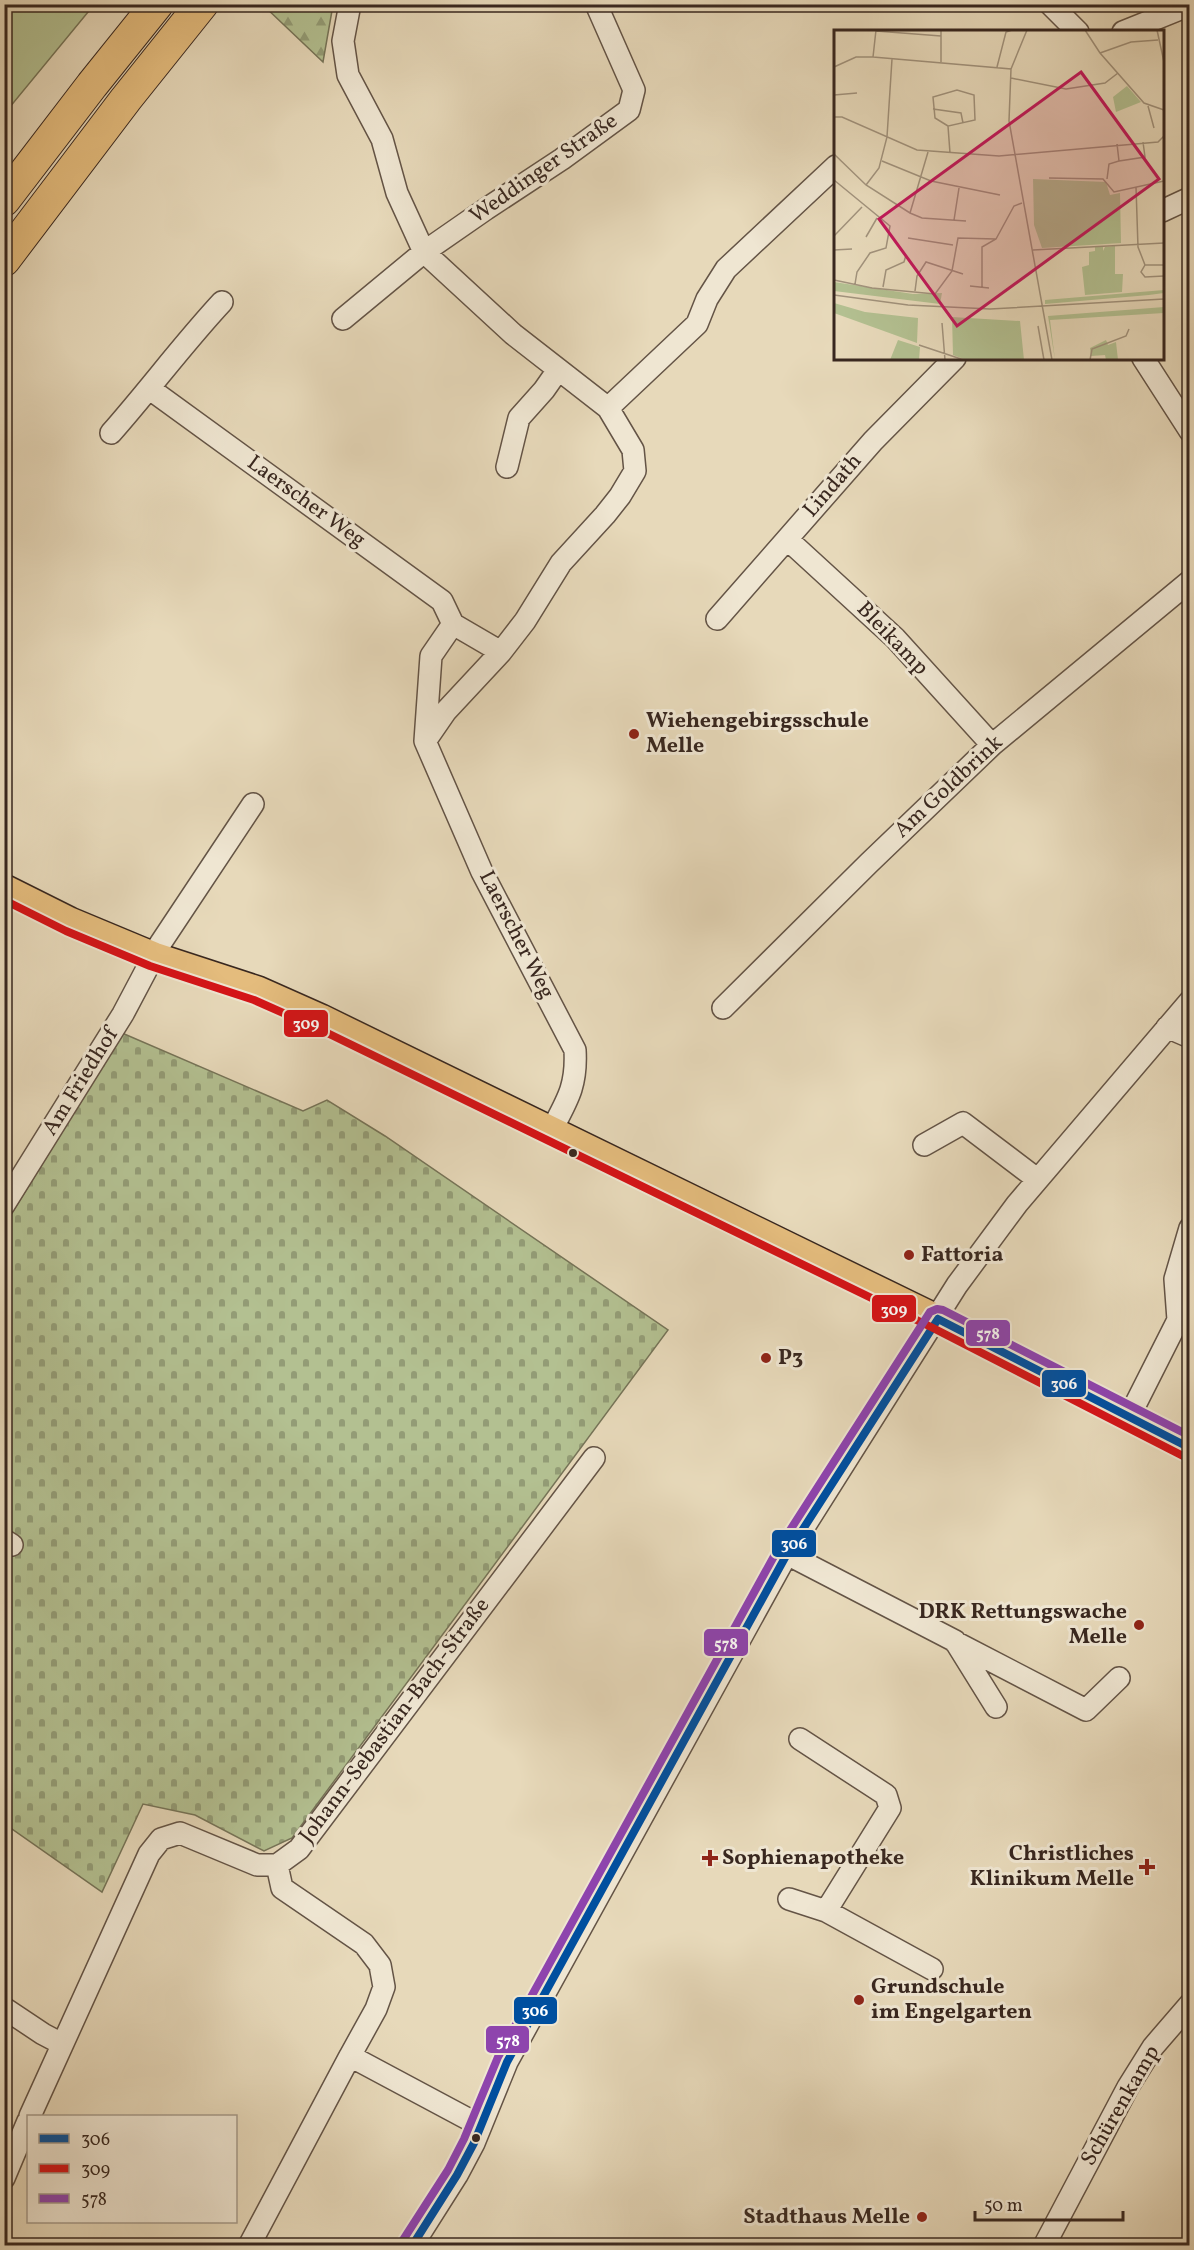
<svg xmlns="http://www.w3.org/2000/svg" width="1194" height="2250" font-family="Vollkorn,serif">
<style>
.green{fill:#b3c091;stroke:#767458;stroke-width:1.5}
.forest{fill:url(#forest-firs);stroke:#767458;stroke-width:1.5}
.cemetery{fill:url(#cemetery-stones);stroke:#767458;stroke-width:1.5}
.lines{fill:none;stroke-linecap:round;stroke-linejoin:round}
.minor-casing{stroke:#645446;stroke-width:24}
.major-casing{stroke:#38271f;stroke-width:30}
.highway-casing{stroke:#38271f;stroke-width:34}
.minor{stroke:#efe6d2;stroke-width:21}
.major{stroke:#e4bc7d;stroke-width:27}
.highway{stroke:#e4bc7d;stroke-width:32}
.bus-1-casing{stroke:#efe6d2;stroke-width:12}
.bus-2-casing{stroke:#efe6d2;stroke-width:12}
.bus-3-casing{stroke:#efe6d2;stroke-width:12}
.bus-1{stroke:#004f9f;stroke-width:8}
.bus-2{stroke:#d51317;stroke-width:8}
.bus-3{stroke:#8e44ad;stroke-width:8}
.poi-dot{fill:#8f2418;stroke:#efe6d2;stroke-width:2}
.bus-dot{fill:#38271f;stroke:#efe6d2;stroke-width:2}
.labels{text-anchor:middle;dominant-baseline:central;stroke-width:6;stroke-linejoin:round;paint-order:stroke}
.street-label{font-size:22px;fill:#38271f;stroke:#efe6d2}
.poi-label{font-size:22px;font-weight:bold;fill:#38271f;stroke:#efe6d2;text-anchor:start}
.inset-road{fill:none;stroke:#a1927c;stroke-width:1.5}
.view{fill:#c2185b;fill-opacity:0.15;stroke:#c2185b;stroke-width:3}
.inset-edge{fill:none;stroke:#38271f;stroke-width:3}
.line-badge{stroke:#efe6d2;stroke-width:2}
.badge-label{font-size:16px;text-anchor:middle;font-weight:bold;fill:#fff}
</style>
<defs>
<pattern id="forest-firs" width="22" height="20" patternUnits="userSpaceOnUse" patternTransform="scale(1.5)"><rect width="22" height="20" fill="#b3c091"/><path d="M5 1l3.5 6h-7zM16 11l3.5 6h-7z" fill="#939c76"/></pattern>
<pattern id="cemetery-stones" width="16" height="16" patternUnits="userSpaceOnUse" patternTransform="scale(1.5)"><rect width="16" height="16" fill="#b3c091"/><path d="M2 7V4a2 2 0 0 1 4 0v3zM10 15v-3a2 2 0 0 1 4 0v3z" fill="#939c76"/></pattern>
</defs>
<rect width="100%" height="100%" fill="#e7d9ba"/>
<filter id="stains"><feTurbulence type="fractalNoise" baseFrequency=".00333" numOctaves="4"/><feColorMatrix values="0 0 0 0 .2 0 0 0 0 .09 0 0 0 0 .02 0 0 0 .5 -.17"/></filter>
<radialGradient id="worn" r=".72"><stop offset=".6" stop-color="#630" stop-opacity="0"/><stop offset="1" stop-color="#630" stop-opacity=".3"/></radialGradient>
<path class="green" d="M91,5L93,6L5,113V5Z"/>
<path class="forest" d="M263,5H333L323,62Z"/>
<path class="cemetery" d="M122,1033L303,1111L327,1100L385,1136L668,1330L292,1838L264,1851L195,1815L143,1804L102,1892L5,1824L4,1226Z"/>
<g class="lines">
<defs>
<path id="minor" d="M350,4L343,41L348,75L382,139L397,193L424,252L513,334L608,408L633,450L635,471L620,496L605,515L561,563L525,621L501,652L446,711L426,740
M1050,4L1078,32
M1123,32L1190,5
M1162,211L1190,198
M343,319L424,252L486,209L562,159L629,110L634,90L596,4
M1143,358L1190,431
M150,389L442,601L453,624L431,656L425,741L482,872L575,1050C577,1085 568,1099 552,1129
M608,408L697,324L707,299L726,269L836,166
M111,433C149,390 183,344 222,302
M507,467L519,418L544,390L558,370
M787,539L895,638L992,745
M717,619L873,441L955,358
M453,624L501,652
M723,1008L869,863L992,745L1190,581
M1167,1027L1190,1037
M924,1145L963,1123L1037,1179
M4,1205L123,1014L160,944L253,804
M1129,1417L1178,1320L1175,1279L1190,1228
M4,1540L12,1545
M787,1554L955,1641L996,1707
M955,1642L1086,1710L1119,1678
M800,1739L886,1795L890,1808L826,1911
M277,1865L282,1888L364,1944L380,1965L384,1987L376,2009L350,2056L481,2126
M789,1899L826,1911L932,1969
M4,2008L43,2034L62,2044
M30,2116L149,1854L161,1839L180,1833L257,1865H277L299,1849L594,1458
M4,2178L28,2121
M249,2246L350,2056
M412,2246L457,2175L474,2143L507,2062L787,1554L957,1285L1017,1204L1190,1001
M1044,2246L1128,2087L1153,2047L1190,2004"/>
<path id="major" d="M4,888L70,921L154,956L258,990L321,1018L938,1319L1190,1448"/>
<path id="highway" d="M4,200L92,85L157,4
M4,260L126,99L202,4"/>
</defs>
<use href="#minor" class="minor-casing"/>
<use href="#major" class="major-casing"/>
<use href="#highway" class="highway-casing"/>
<use href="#minor" class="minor"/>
<use href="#major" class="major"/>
<use href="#highway" class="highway"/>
<defs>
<path id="bus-1" d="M938,1319L1190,1448
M412,2246L457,2175L474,2143L507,2062L787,1554L938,1319"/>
<path id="bus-2" d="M4,900L66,931L150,966L254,1000L317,1028L933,1328L1185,1457"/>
<path id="bus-3" d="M403,2240L448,2170L464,2139L498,2057L778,1549L930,1312L937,1309L943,1310L1190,1436"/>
</defs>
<use href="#bus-1" class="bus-1-casing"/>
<use href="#bus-2" class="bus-2-casing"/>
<use href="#bus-3" class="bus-3-casing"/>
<use href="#bus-1" class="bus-1"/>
<use href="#bus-2" class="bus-2"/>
<use href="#bus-3" class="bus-3"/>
</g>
<g class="poi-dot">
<circle cx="634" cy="734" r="6"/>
<circle cx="909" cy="1255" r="6"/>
<circle cx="766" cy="1358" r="6"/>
<circle cx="1139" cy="1625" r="6"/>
<path d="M707 1849h6v6h6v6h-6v6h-6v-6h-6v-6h6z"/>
<path d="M1144 1858h6v6h6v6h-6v6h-6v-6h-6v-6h6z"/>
<circle cx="859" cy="2000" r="6"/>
<circle cx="922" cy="2217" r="6"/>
</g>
<g class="bus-dot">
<circle cx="573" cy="1153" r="5"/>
<circle cx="476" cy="2138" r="5"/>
</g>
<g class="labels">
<g class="street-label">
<text transform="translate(544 169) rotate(-35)">Weddinger Straße</text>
<text transform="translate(833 486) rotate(-49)">Lindath</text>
<text transform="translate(306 502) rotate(36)">Laerscher Weg</text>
<text transform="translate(892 639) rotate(46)">Bleikamp</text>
<text transform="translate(949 787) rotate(-43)">Am Goldbrink</text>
<text transform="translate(516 935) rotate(63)">Laerscher Weg</text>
<text transform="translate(81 1082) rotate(-58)">Am Friedhof</text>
<text transform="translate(395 1721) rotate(-53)">Johann-Sebastian-Bach-Straße</text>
<text transform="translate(1121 2106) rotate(-60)">Schürenkamp</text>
</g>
<g class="poi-label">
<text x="646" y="721">Wiehengebirgsschule<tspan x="646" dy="25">Melle</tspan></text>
<text x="921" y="1255">Fattoria</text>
<text x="778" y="1358">P3</text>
<text x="1127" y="1612" text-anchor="end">DRK Rettungswache<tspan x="1127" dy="25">Melle</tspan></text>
<text x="1134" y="1854" text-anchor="end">Christliches<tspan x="1134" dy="25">Klinikum Melle</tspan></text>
<text x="722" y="1858">Sophienapotheke</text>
<text x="871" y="1987">Grundschule<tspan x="871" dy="25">im Engelgarten</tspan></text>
<text x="910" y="2217" text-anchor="end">Stadthaus Melle</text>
</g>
</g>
<g transform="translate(834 30)">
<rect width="330" height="330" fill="#e7d9ba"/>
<path d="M293,56L307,72L282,82L279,67ZM281,216V244H289L288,262L251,265L248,237L255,235V222L261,221V217H269V221L271,217ZM0,273L31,282L84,288L83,313L0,283ZM330,277V283L216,290L221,330L214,286ZM118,287L186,291L190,330H132L119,325ZM64,310L86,317L85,330H56ZM272,310L274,315L282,312L284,330H272L271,325L257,326L256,318Z" fill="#b3c091"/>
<path d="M0,252L79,264L108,263L106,274L0,261ZM330,260V263L315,265L211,274V270Z" fill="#b3c091"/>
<path d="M199,149L272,152L276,165L286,163L287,213L208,218L200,195Z" fill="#b3c091"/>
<path class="inset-road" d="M107,0V32M251,0L266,23L310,73L330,80M323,0L330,32M42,1L107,6M266,23L297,12L324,10M39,27L42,0M0,37L22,27H39L177,39L175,91L218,330M163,37L172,2L178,0M177,39L193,0M177,48L232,59L271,53L284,43M0,65L23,63M314,76L320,98M99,79L127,83L129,93M0,87H8L83,120L165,126L324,112L330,106M114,96L101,88L99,67L123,60L140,65L141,90L114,96L116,123M0,124L32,155L76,183L88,188L132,191M48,131L97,151L166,165M285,131L311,127L309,112M215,148L269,149L280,162L330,151M273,149L275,134L285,131L283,114M0,150L56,196L52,218L36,223L23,242L21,254M32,155L45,138L53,107L58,29M302,157L304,217L311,235M76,183L94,122M120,190L125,158M0,206L28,177M32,207L43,188M74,208L119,215M0,220L18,219M199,220L330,213M330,235H311L307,242L311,247L330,246M0,250L38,258L101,264L118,241L124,208L162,209M136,256L155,258M49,257L52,240L70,232L72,225M148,257V217L162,209L180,176L188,173M81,261L83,246L92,232L129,244M0,265L74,275L156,279L330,269M108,293L111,330M204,296L210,330M85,315L130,330M256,330L258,319L292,306L295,299"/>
<path class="view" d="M247,42L325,149L123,296L45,189Z"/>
<rect width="330" height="330" class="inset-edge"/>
</g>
<g class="line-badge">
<rect x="283" y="1009" width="46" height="29" rx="6" fill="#d51317"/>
<rect x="871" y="1294" width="46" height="29" rx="6" fill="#d51317"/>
<rect x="965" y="1319" width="46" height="28" rx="6" fill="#8e44ad"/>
<rect x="1041" y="1369" width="46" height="29" rx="6" fill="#004f9f"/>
<rect x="771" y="1529" width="46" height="29" rx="6" fill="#004f9f"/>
<rect x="703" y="1628" width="46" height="29" rx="6" fill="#8e44ad"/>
<rect x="513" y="1996" width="45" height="29" rx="6" fill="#004f9f"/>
<rect x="485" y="2025" width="45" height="29" rx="6" fill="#8e44ad"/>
</g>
<g class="badge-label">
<text x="306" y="1029">309</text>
<text x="894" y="1315">309</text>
<text x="988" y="1339">578</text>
<text x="1064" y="1389">306</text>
<text x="794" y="1549">306</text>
<text x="726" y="1649">578</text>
<text x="535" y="2016">306</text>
<text x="508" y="2046">578</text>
</g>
<rect width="1194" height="2250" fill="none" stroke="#e7d9ba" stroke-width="24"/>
<rect x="6" y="6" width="1182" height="2238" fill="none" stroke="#38271f" stroke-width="3"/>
<rect x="12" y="12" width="1170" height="2226" fill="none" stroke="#38271f" stroke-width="1.5"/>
<rect x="27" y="2115" width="210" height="108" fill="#efe6d2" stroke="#a69a8a" stroke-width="1.5"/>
<rect x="39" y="2134" width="30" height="9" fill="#004f9f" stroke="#a69a8a" stroke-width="1.5"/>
<text x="81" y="2145" font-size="18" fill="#38271f">306</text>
<rect x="39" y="2164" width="30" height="9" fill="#d51317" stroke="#a69a8a" stroke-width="1.5"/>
<text x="81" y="2175" font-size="18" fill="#38271f">309</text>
<rect x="39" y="2194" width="30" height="9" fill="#8e44ad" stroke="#a69a8a" stroke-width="1.5"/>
<text x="81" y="2205" font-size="18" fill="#38271f">578</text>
<path d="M975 2211v9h148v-9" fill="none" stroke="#38271f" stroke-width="3"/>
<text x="984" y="2211" font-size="18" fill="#38271f" stroke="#efe6d2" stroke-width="4.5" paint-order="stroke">50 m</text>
<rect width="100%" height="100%" filter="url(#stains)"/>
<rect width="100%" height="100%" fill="url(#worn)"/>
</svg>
